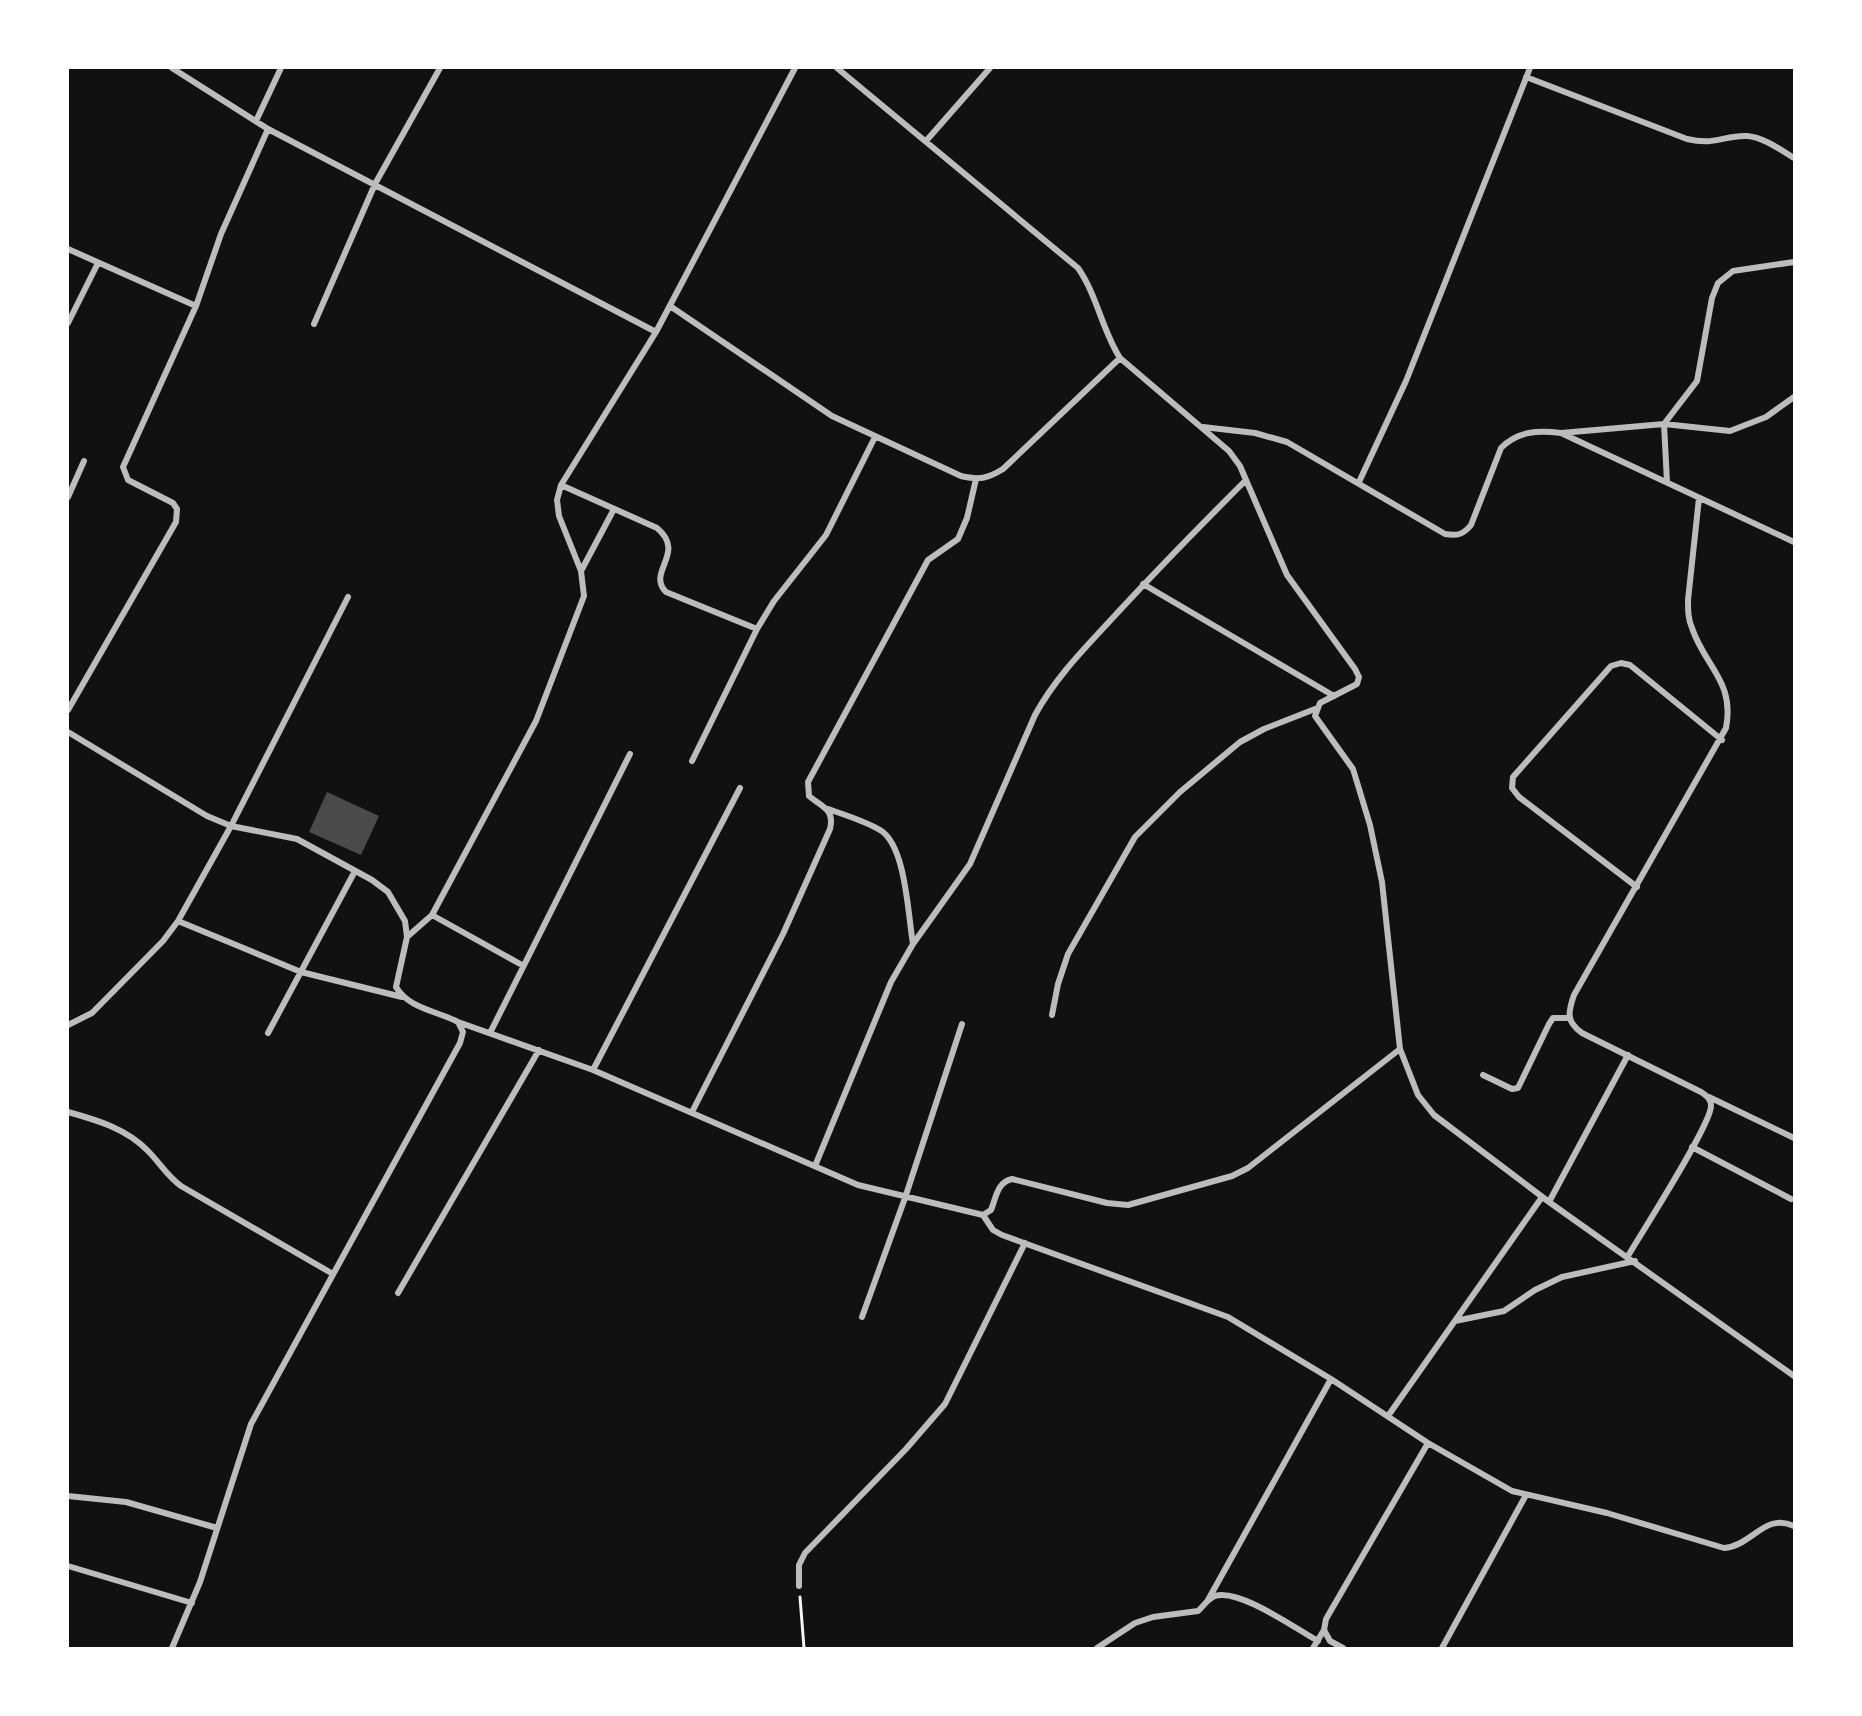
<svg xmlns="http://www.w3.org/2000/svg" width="1862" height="1716" font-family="'DM Sans',sans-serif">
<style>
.building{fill:#4a4a4a}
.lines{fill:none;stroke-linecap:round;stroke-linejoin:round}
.path{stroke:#f5f5f5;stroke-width:3}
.minor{stroke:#bcbcbc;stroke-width:6}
</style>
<rect width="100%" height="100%" fill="#111"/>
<path class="building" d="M327,792L379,816L361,855L309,832Z"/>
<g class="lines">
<path class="path" d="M800,1597L804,1648"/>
<path class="minor" d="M172,68L268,129L656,332
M837,68L1078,268C1097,295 1102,330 1120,358L1229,451L1240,466L1287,575L1355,669L1359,677L1357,684L1320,703L1315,716L1353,769L1370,825L1382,882L1400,1049L1418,1095L1434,1115L1549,1202L1794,1376
M1526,77L1687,139C1716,146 1724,135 1747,136C1763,137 1781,150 1794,158
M256,121L281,68
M926,141L990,68
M68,249L196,306
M670,306L832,416L961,476C979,480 987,479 1003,469L1120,358
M68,323L98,263
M314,324L375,184L440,68
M1203,427L1255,433L1287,442L1445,534C1457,536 1463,535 1471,525L1501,448C1518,431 1538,430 1561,433L1794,542
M1561,433L1664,424L1730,431L1766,417L1794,397
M1359,482L1406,381L1530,68
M1667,482L1664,424L1697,381L1712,298L1718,283L1733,271L1794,262
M561,485L657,528C687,553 646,572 666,592L757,629
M68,497L84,461
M581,571L614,509
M1143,584L1334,696
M68,710L176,522L177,509L173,503L128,480L123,467L196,306L221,234L268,129
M68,732L207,816L231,826L297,839L372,880L388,892L405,921L407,937L396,987C409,1009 438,1011 458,1022L463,1032L460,1043L251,1424L200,1582L172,1648
M692,761L757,629L774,601L826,535L875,437
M828,809C845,815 865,821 880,830C906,845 908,916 913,944
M1637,887L1519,797L1512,788L1513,777L1611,666L1621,663L1630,665L1722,740
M432,915L522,965
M178,921L301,972L402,997
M407,937L432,915L536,721L584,596L581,571L559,516L557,500L561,485L656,332L795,68
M1052,1015L1058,984L1068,954L1135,837L1180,792L1240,742L1264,729L1315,709
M458,1022L593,1070L858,1185L983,1215L991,1210C996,1198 997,1182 1012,1179L1107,1203L1128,1205L1232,1176L1248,1168L1400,1049
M68,1025L92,1013L163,941L178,921L231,826L348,597
M268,1033L355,871
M490,1033L630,754
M593,1070L740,788
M1483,1075L1512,1089L1518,1088L1549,1024L1553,1018H1569
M1709,1097L1794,1138
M68,1112C97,1120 127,1129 148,1151C160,1163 167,1176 181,1186L333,1274
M692,1112L783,934L830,829C835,809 822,807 809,796L808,782L928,560L958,539L967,518L976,479
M1692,1147L1791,1199
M815,1166L891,982L913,944L970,864L1035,715C1054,680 1081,652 1108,623C1153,574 1199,527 1245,481
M1549,1202L1628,1055
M983,1215L993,1230L1002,1235L1228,1317L1331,1379L1428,1443L1512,1491L1607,1513L1724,1548C1752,1546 1765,1512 1794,1526
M1628,1256C1642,1232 1711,1125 1711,1106C1711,1099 1707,1096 1701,1092L1582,1033C1566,1022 1568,1012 1574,995L1726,728C1735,681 1705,667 1692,628C1688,619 1688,610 1688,600L1699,498
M398,1293L539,1050
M862,1317L905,1198L962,1024
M1455,1321L1504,1311L1535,1290L1562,1277L1635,1261
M1388,1416L1542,1197
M68,1496L126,1502L217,1528
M68,1566L192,1603
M799,1586V1565L805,1553L906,1449L945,1404L1025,1243
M1208,1600L1331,1379
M1097,1648L1135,1623L1153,1617L1198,1611C1204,1606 1207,1599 1215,1596C1239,1588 1296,1629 1318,1641
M1313,1648L1324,1630
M1343,1648L1330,1641L1324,1630L1326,1619L1428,1443
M1442,1648L1526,1495"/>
</g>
<rect width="1862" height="1716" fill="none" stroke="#ffffff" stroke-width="138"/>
</svg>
